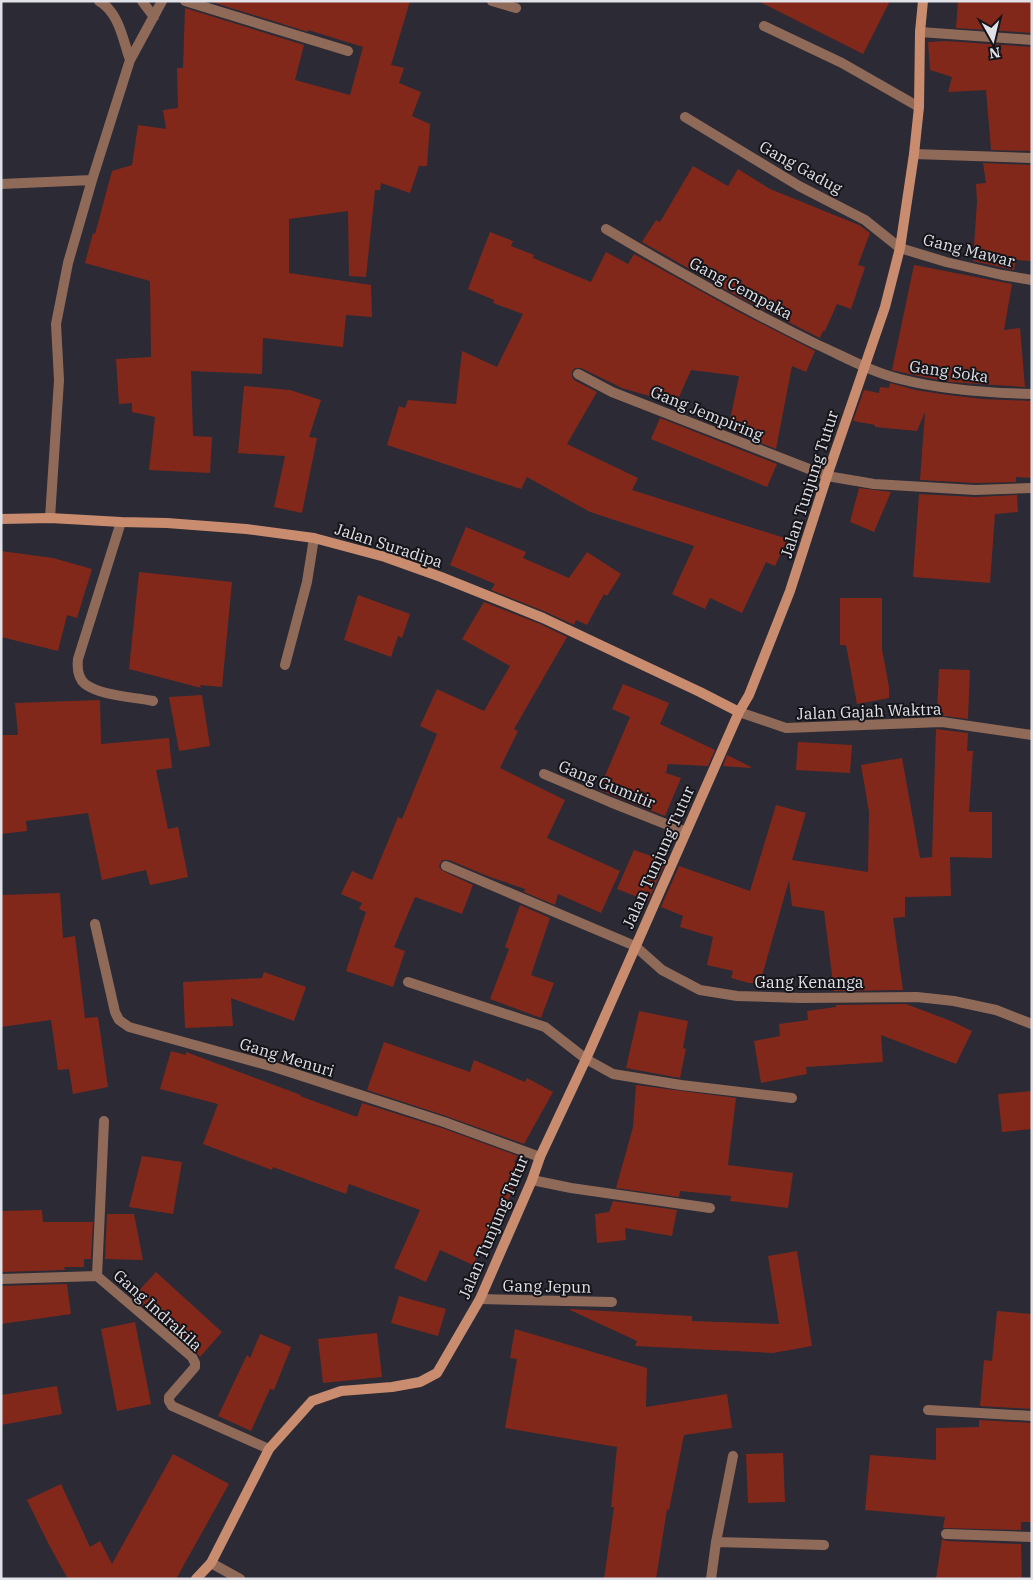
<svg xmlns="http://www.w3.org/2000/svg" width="1033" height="1580" font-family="'IBM Plex Serif',serif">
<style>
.building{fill:#82281b}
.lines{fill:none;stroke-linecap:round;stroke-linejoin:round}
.lane{stroke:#906a58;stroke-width:10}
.street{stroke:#906a58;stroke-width:10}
.secondary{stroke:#c98c6f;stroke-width:10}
.labels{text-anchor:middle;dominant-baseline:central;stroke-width:4;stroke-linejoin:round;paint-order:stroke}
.street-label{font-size:16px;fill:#e1e1e8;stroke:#141419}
</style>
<rect width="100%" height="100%" fill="#2b2a35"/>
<path class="building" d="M209,1H410L391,65L404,68L399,83L421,92L412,116L430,124L427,166H419L410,193L381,183L380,190H375L366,277L349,276L348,211L289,219V273L371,285L372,317L346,315L343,347L263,338L262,374L191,371L193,436L212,437L210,473L149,470L155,417L132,412V403L119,404L116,359L151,357L150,281L85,263L93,233L95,234L112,171L132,165L138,125L166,129L163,110L178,108L177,68H183L185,8L304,45L295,80L350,95L363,47L308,30V32Z
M758,1H890L863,54Z
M958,1H1032V33L956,28Z
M946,41L1032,47V151L991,150L986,90L948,92L952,77L930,70L928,42Z
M983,163L1032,165V261L1016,260L1014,270L973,261L977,202L976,184L986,183Z
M693,166L728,186L738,169L770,189L859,225L870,233L858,265L865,267L851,309L837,304L825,331H823L820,338L739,297L642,242L656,220L660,222Z
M490,232L513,241L511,246L534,255L533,258L591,282L606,252L628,264L634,254L733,309L815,351L806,372L792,366L776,449L728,430L739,376L691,370L676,404L622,388L581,368H575L572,371V377L574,380L597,392L567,444L638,478L632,490L788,539L775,566L766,562L742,613L710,598L705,609L672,594L694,546L590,512L527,477L521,489L387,445L399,406L405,408L408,400L456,404L462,351L497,367L523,314L493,303L494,300L468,289Z
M914,265L1012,284L1004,330L1020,328L1025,387L950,382L918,376L892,370Z
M890,383L915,390L948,395L982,399L1032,401V478L1016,477V482L975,483L920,480L925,412L917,431L875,427V425L853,421L864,390L879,393L880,387L889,388Z
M244,386L290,390L321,400L309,437L317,438L302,513L274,507L285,456L238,453Z
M660,418L777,464L767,487L651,439Z
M859,488L891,492L874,532L850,522Z
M919,494L975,497L1017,495L1018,512L995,514L990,583L913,577Z
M466,527L526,552L523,558L569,578L587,552L621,574L607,596L604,594L587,625L576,620L574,625L546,612L491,590L495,584L450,565Z
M1,551L53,558L92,569L77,618L67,615L58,651L1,637Z
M139,572L232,582L222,687L200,685L201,688L129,669Z
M358,595L410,614L402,638L398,636L391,657L344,640Z
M840,598H882V649L889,687V698L857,704L846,645H840Z
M484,602L540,624L567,637L514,729L518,731L500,768L565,800L547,838L620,871L601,913L558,894L555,905L524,892L525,889L490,877L449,860H442L439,866L441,870L473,885L462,914L415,897L394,947L405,951L393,987L346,971L366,912L359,909L362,903L341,894L352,871L372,880L398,817L402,819L437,734L420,726L437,689L484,711L510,666L462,639Z
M939,669L970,670L968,719L937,715Z
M623,684L669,703L660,724L715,750L708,766L668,764L666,773L681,778L665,816L599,790L630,717L612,709Z
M202,695L210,746L179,751L169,697Z
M100,700L101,744L169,738L172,768L156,770L168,829L178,827L188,877L150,885L146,870L102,880L88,813L26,821L27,831L1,834V735H18L15,703Z
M936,729L968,733L967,751H973L969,812H992V858L950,857L951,896L905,897V917L893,918L903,990L834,991L824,911L792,906L789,880L760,983H749L731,978L733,971L707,965L713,937L680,927L683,916L661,907L679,866L750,891L776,805L806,813L792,860L868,872L869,812L861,765L902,758L920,858L933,857H932Z
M798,742L852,745L850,773L796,770Z
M727,755L751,767V768L723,766Z
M634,850L666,861L648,901L617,889Z
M60,893L63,938L75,936L85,1018L98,1017L108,1087L73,1094L69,1069L58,1070L51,1020L1,1027V895Z
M520,905L550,918L531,975L554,983L541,1018L490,999L509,949L505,947Z
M264,972L306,987L294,1021L231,998L233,1026L185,1028L183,982L262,978Z
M906,1004L951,1021L972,1031L956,1064L881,1035L883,1062L806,1067L807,1074L761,1083L754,1041L780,1036L779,1024L808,1020L807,1011L836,1007V1005Z
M639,1011L688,1021L683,1048L686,1049L680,1078L626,1068Z
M384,1042L470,1072L474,1060L525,1082L527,1078L553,1092L524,1144L446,1116L367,1090Z
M171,1051L186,1055V1052L301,1095L300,1096L357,1117L362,1103L442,1128L518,1156L514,1162L525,1167L489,1237L487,1236L473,1265L440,1250L426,1282L394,1268L420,1210L349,1184L346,1194L273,1167L272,1170L203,1144L218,1104L160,1089Z
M636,1085L736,1098L728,1165L793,1173L788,1208L730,1201L731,1196L680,1191L679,1197L616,1188L633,1127Z
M1032,1091V1129L1002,1132L998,1094Z
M142,1156L182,1162L173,1214L129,1207Z
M613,1201L677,1210L672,1236L625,1228L626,1240L597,1243L595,1214L609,1212Z
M42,1210L43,1222H93L91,1259H84V1267H64L65,1270L1,1272V1211Z
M107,1214H134L143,1260L105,1259Z
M797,1251L812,1346L773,1353L635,1346L637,1341L570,1310V1309L692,1316V1321L779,1324L768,1256Z
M156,1272L222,1332L200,1357L196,1352L133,1297Z
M67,1284L71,1314L1,1324V1286Z
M399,1296L446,1309L438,1336L391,1323Z
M997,1311L1032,1314V1409L980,1406L984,1360L992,1361Z
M135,1322L151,1404L117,1411L101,1329Z
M515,1329L647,1368L646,1407L727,1394L732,1428L684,1435L669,1510L667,1509L656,1579H604L614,1507H611L617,1447L505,1428L517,1359L510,1358Z
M377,1333L382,1377L323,1383L318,1339Z
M260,1334L291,1347L274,1390L270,1389L251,1431L218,1416L247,1355L250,1358Z
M57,1386L62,1414L1,1425V1395Z
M979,1420L1032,1423V1522H1021V1530L943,1528L945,1517L865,1510L870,1455L936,1460V1428L979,1427Z
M783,1453L785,1502L748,1503L746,1454Z
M173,1454L229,1484L176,1579H68L49,1545L27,1500L61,1484L90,1547L100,1541L112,1564Z
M942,1539L946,1541L1021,1544L1022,1579H936Z"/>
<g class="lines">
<path class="lane" d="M285,665L307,582L314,538
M586,1059L613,1074L681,1085L792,1098
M532,1180L571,1188L710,1208"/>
<path class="street" d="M99,1C119,12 123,40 130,60
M142,1L154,17
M185,1L348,51
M492,1L516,8
M764,26L842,63L919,107
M920,32L1032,40
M685,117L799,186L865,220L900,248L946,262L1002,275L1032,280
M914,154L1032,158
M1,184L92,180
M606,229C675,270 744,309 816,344C843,356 871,372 900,379C943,390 988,393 1032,394
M578,374L612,392L827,476L874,484L975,490L1032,488
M50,518L59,380L56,324L68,263L92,180L130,60L162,1
M121,522L78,659C77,668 78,678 85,684C101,696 134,697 153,701
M739,712L786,728L942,722L1032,735
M544,774L610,802L686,832
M446,866L635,946L662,970L700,990L737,996L801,998L917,997L954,1001L996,1010L1032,1024
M95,924L115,1012L119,1020L129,1027L274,1067L444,1122L540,1157
M408,982L545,1027L586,1059
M104,1121L97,1276L192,1357L195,1363V1367L169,1397V1401L172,1406L269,1449
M1,1279L97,1276
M480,1299L612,1302
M928,1410L1032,1416
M946,1534L1032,1537
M716,1542L824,1545
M211,1563L240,1579
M711,1579L716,1542L733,1456"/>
<path class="secondary" d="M1,519L50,518L121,522L167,523L246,529L314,538L385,557L441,577L543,618L700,692L739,712
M196,1579L211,1563L269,1449L312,1401L341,1391L392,1387L420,1382L437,1373L480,1299L532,1180L540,1157L586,1059L739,712L749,695L790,591L827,476L885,307L900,248L914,154L919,107L920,32L923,1"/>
</g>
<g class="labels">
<g class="street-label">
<text transform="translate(801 167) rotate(29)">Gang Gadug</text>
<text transform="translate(969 250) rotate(14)">Gang Mawar</text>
<text transform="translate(741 288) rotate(28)">Gang Cempaka</text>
<text transform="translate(949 371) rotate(8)">Gang Soka</text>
<text transform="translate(707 413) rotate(22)">Gang Jempiring</text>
<text transform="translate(809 484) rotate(-72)">Jalan Tunjung Tutur</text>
<text transform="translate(389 545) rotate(18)">Jalan Suradipa</text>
<text transform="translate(869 711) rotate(-2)">Jalan Gajah Waktra</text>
<text transform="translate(607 784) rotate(22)">Gang Gumitir</text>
<text transform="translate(658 857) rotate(-66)">Jalan Tunjung Tutur</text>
<text x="809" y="982">Gang Kenanga</text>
<text transform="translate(287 1057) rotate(17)">Gang Menuri</text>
<text transform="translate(493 1227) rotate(-67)">Jalan Tunjung Tutur</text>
<text transform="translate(547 1286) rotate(1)">Gang Jepun</text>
<text transform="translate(158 1310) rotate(42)">Gang Indrakila</text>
</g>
</g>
<rect width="1033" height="1580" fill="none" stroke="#e1e1e8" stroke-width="5"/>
<g transform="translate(993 40) rotate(172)" stroke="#141419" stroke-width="4" paint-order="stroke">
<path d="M0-4L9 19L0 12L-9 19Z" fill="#e1e1e8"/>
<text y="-8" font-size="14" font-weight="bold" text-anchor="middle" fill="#e1e1e8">N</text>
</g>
</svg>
